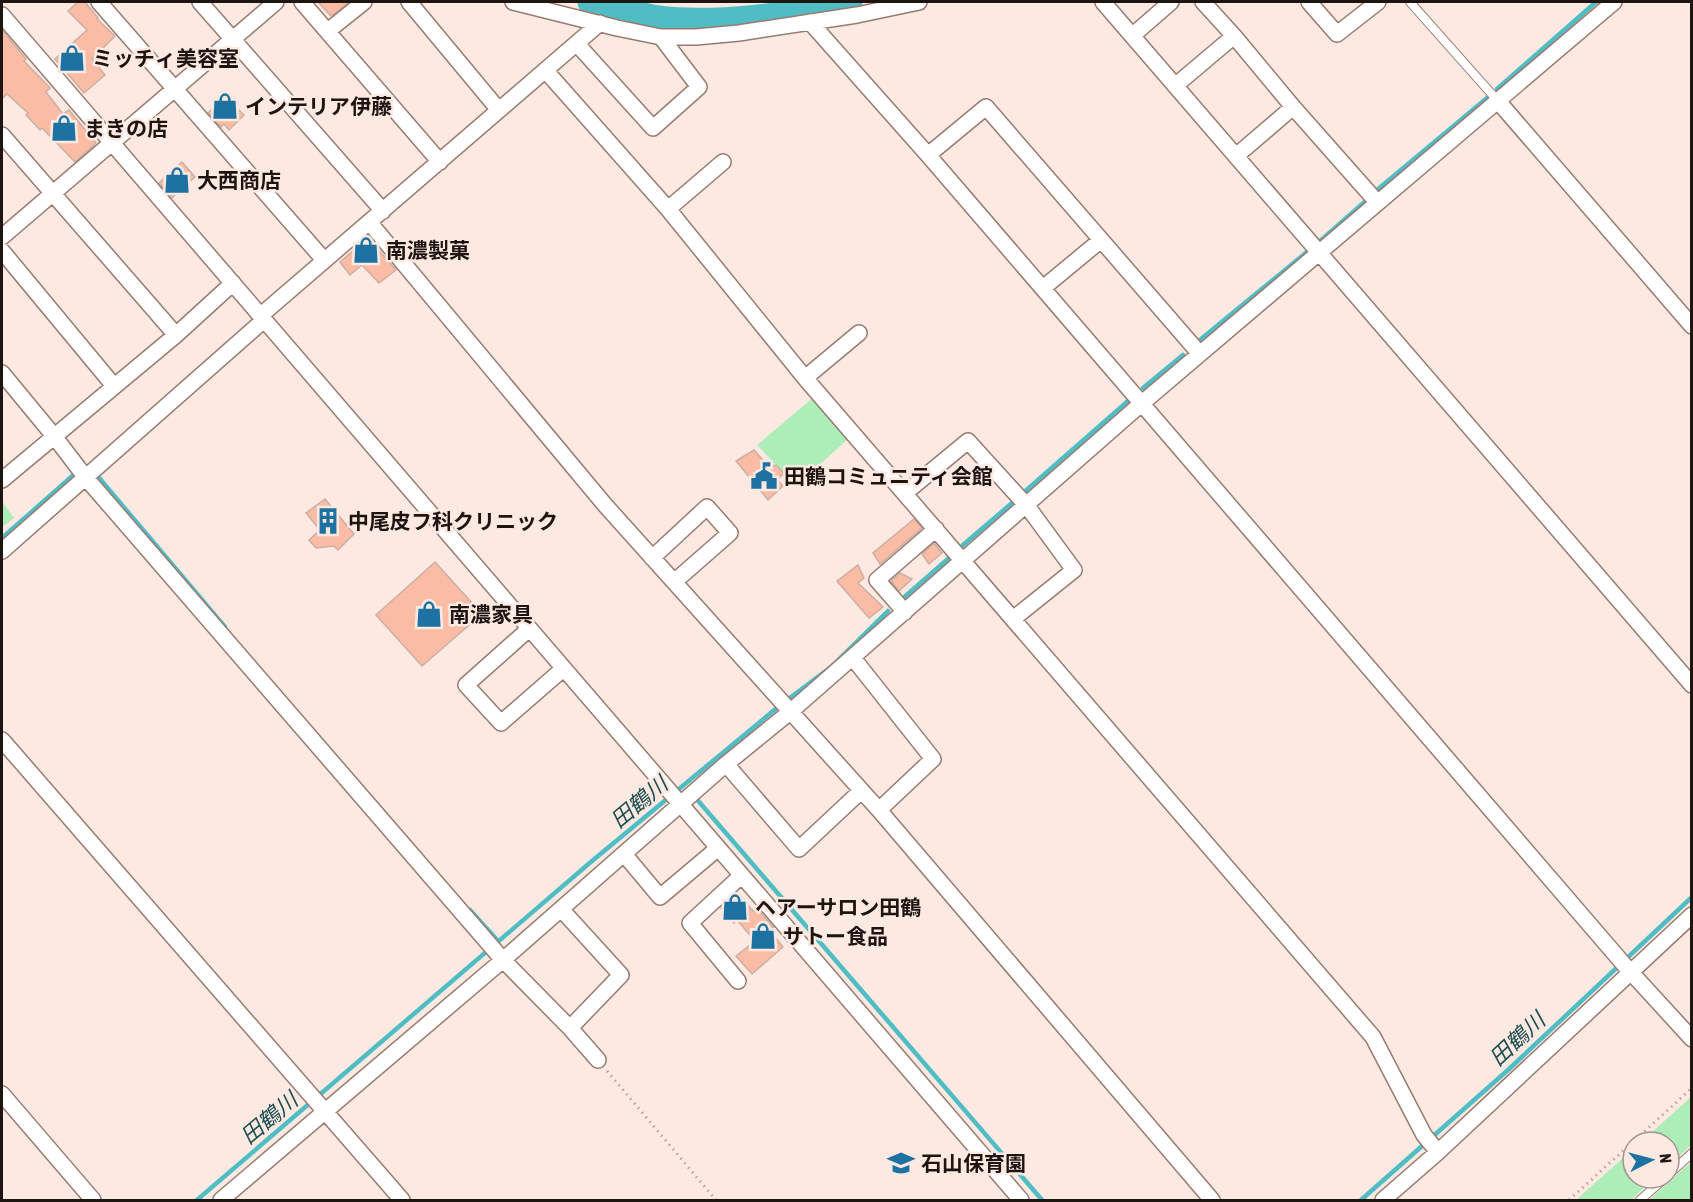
<svg xmlns="http://www.w3.org/2000/svg" width="1693" height="1202" font-family="'Asap Condensed','Noto Sans JP',sans-serif">
<style>
.green{fill:#adedb8}
.lines{fill:none;stroke-linecap:round;stroke-linejoin:round}
.stream{stroke:#50bdc5;stroke-width:4.5}
.river{stroke:#50bdc5;stroke-width:27}
.building{fill:#fbbca5;stroke:#ccaea3;stroke-width:1.5}
.lane-casing{stroke:#977b70;stroke-width:10}
.street-casing{stroke:#977b70;stroke-width:18}
.path{stroke:#b5a59f;stroke-width:3;stroke-dasharray:1.5 4.5;stroke-linecap:butt}
.lane{stroke:#fff;stroke-width:8}
.street{stroke:#fff;stroke-width:15}
.labels{text-anchor:middle;dominant-baseline:central;stroke-width:5;stroke-linejoin:round;paint-order:stroke}
.poi-label{font-size:21px;font-weight:bold;fill:#1e1410;stroke:#fce9e2;text-anchor:start}
.water-label{font-size:22px;font-style:italic;fill:#1d4d51;stroke:#fce9e2}
</style>
<rect width="100%" height="100%" fill="#fce9e2"/>
<path class="green" d="M814,397L847,440L796,486L757,445Z
M2,501L14,518L2,527Z
M1691,1097V1145L1669,1166V1142H1641Z
M1633,1149V1178H1655L1631,1200H1576Z
M1691,1162V1200H1649Z"/>
<g class="lines">
<path class="stream" d="M1497,89L1596,2
M1377,190L1487,98
M1319,242L1368,199
M1201,339L1307,252
M1143,388L1183,355
M95,473L225,627
M1022,494L1128,401
M2,538L78,471
M963,545L1012,503
M901,600L949,558
M787,700L831,667L888,611
M694,796L1042,1200
M470,910L498,941
M197,1200L592,861L778,707
M1361,1200L1508,1070L1692,897"/>
<path class="river" d="M591,2C613,7 636,16 658,19C713,26 796,16 849,2"/>
</g>
<path class="building" d="M78,2H85L98,18L97,19L115,36L92,59L105,75L84,93L55,59L87,30L68,11Z
M318,2H349L331,16Z
M2,30L26,59L24,61L50,88L46,92L63,114L69,110L96,143L75,162L42,128L40,130L26,115L28,113L7,94L2,99Z
M225,97L244,115L229,130L224,124L221,127L208,113Z
M182,162L195,177L172,198L159,183Z
M368,238L396,270L379,283L362,265L350,275L340,262Z
M754,450L769,467L776,465L784,473L777,480L783,486L768,500L736,461Z
M325,499L354,534L338,550L334,546L316,548L309,540L320,530L306,513Z
M914,519L922,528L880,564L873,553Z
M934,543L942,553L929,564L922,554Z
M435,562L482,614L422,666L376,615Z
M858,565L864,578L858,583L883,607L869,618L837,581Z
M900,573L912,579L899,591L891,581Z
M737,893L753,911L757,908L775,929L771,932L783,947L752,974L736,956L755,941L737,920L734,923L721,908Z"/>
<g class="lines">
<defs>
<path id="lane" d="M1410,2L1497,100
M1669,1174L1692,1153
M1640,1200L1665,1178"/>
<path id="street" d="M99,2L324,260
M200,2L383,211
M302,2L440,162
M409,2L498,109
M513,2L617,28L661,37H696L739,33L857,15L919,2
M1103,2L1692,685
M1203,2L1234,36
M1309,2L1337,34L1378,2
M2,15L1021,1200
M810,22L928,155L1627,968L1692,1039
M329,30L364,2
M1133,35L1171,2
M577,44L653,128L699,87L661,37
M546,71L668,209L805,378L1373,1037L1424,1135L1438,1152
M1176,85L1234,36L1293,107L1377,202
M1497,100L1692,326
M2,135L176,335
M928,155L986,107L1200,354
M1236,156L1293,107
M668,209L723,162
M370,223L605,505L879,810L1212,1200
M2,237L276,2
M2,251L114,386
M1043,288L1101,240
M260,316L600,23
M2,373L54,436L86,478L503,960L570,1028L598,1060
M805,378L859,333
M2,480L176,335L233,283
M905,493L968,441L1027,506L1074,570L1013,619
M2,551L264,320
M652,558L707,507L730,533L674,582
M905,612L877,580L936,529
M529,629L466,685L501,723L563,669
M853,658L933,759L879,810
M2,740L402,1200
M726,764L799,849L861,791
M624,854L660,897L717,849
M561,909L621,975L570,1028
M738,981L690,923L741,876
M2,1094L93,1200
M221,1200L503,960L726,764L790,712L1141,404L1614,2
M1383,1200L1438,1152L1692,915"/>
</defs>
<use href="#lane" class="lane-casing"/>
<use href="#street" class="street-casing"/>
<path class="path" d="M607,1071L716,1200
M1569,1200L1692,1088"/>
<use href="#lane" class="lane"/>
<use href="#street" class="street"/>
</g>
<defs>
<symbol id="shop-bare" viewBox="-9 -9 18 18"><path d="M-5-2.5h2.3a2.7 3.5 0 0 1 5.4 0H5L5.5 6h-11ZM-1.5-2.5h3a1.5 2.3 0 0 0-3 0Z" fill="#1d72a2" stroke="#fce9e2" stroke-width="2.5" paint-order="stroke"/></symbol>
<symbol id="civic-bare" viewBox="-9 -9 18 18"><path d="M-.6-6.5H3V-4.5H.6V-3L4-1V1h2V6H-6V1h2V-1L-.6-3ZM-1.2 2.5V6h2.4V2.5Z" fill="#1d72a2" stroke="#fce9e2" stroke-width="2.5" paint-order="stroke"/></symbol>
<symbol id="building-bare" viewBox="-9 -9 18 18"><path d="M-4-6H4V6H1V3H-1V6H-4ZM-2.5-4.3h1.7v1.8h-1.7ZM.8-4.3h1.7v1.8H.8ZM-2.5-1h1.7V.8h-1.7ZM.8-1h1.7V.8H.8Z" fill="#1d72a2" stroke="#fce9e2" stroke-width="2.5" paint-order="stroke"/></symbol>
<symbol id="school-bare" viewBox="-9 -9 18 18"><path d="M0-5L7-2L0 1L-7-2ZM-4 1L0 2.5L4 1V4Q0 6-4 4Z" fill="#1d72a2" stroke="#fce9e2" stroke-width="2.5" paint-order="stroke"/></symbol>
</defs>
<g fill-rule="evenodd">
<use href="#shop-bare" x="53" y="39" width="38" height="38"/>
<use href="#shop-bare" x="206" y="87" width="38" height="38"/>
<use href="#shop-bare" x="45" y="109" width="38" height="38"/>
<use href="#shop-bare" x="158" y="161" width="38" height="38"/>
<use href="#shop-bare" x="347" y="231" width="38" height="38"/>
<use href="#civic-bare" x="745" y="457" width="38" height="38"/>
<use href="#building-bare" x="309" y="502" width="38" height="38"/>
<use href="#shop-bare" x="410" y="595" width="38" height="38"/>
<use href="#shop-bare" x="716" y="888" width="38" height="38"/>
<use href="#shop-bare" x="744" y="917" width="38" height="38"/>
<use href="#school-bare" x="882" y="1144" width="38" height="38"/>
</g>
<g class="labels">
<g class="poi-label">
<text x="92" y="58">ミッチィ美容室</text>
<text x="245" y="106">インテリア伊藤</text>
<text x="84" y="128">まきの店</text>
<text x="197" y="180">大西商店</text>
<text x="386" y="250">南濃製菓</text>
<text x="784" y="476">田鶴コミュニティ会館</text>
<text x="348" y="521">中尾皮フ科クリニック</text>
<text x="449" y="614">南濃家具</text>
<text x="755" y="907">ヘアーサロン田鶴</text>
<text x="783" y="936">サトー食品</text>
<text x="921" y="1163">石山保育園</text>
</g>
<g class="water-label">
<text transform="translate(639 802) rotate(-40)">田鶴川</text>
<text transform="translate(1517 1039) rotate(-43)">田鶴川</text>
<text transform="translate(269 1118) rotate(-40)">田鶴川</text>
</g>
</g>
<rect width="1693" height="1202" fill="none" stroke="#1e1410" stroke-width="6"/>
<g transform="translate(1651 1160) rotate(84)"><circle r="28" fill="#fce9e2" stroke="#a3948e" stroke-width="1.5"/>
<path d="M0-4.5L10 22L0 15L-10 22Z" fill="#1d72a2"/>
<text y="-9" font-size="16" font-weight="bold" text-anchor="middle" fill="#1e1410">N</text>
</g>
</svg>
